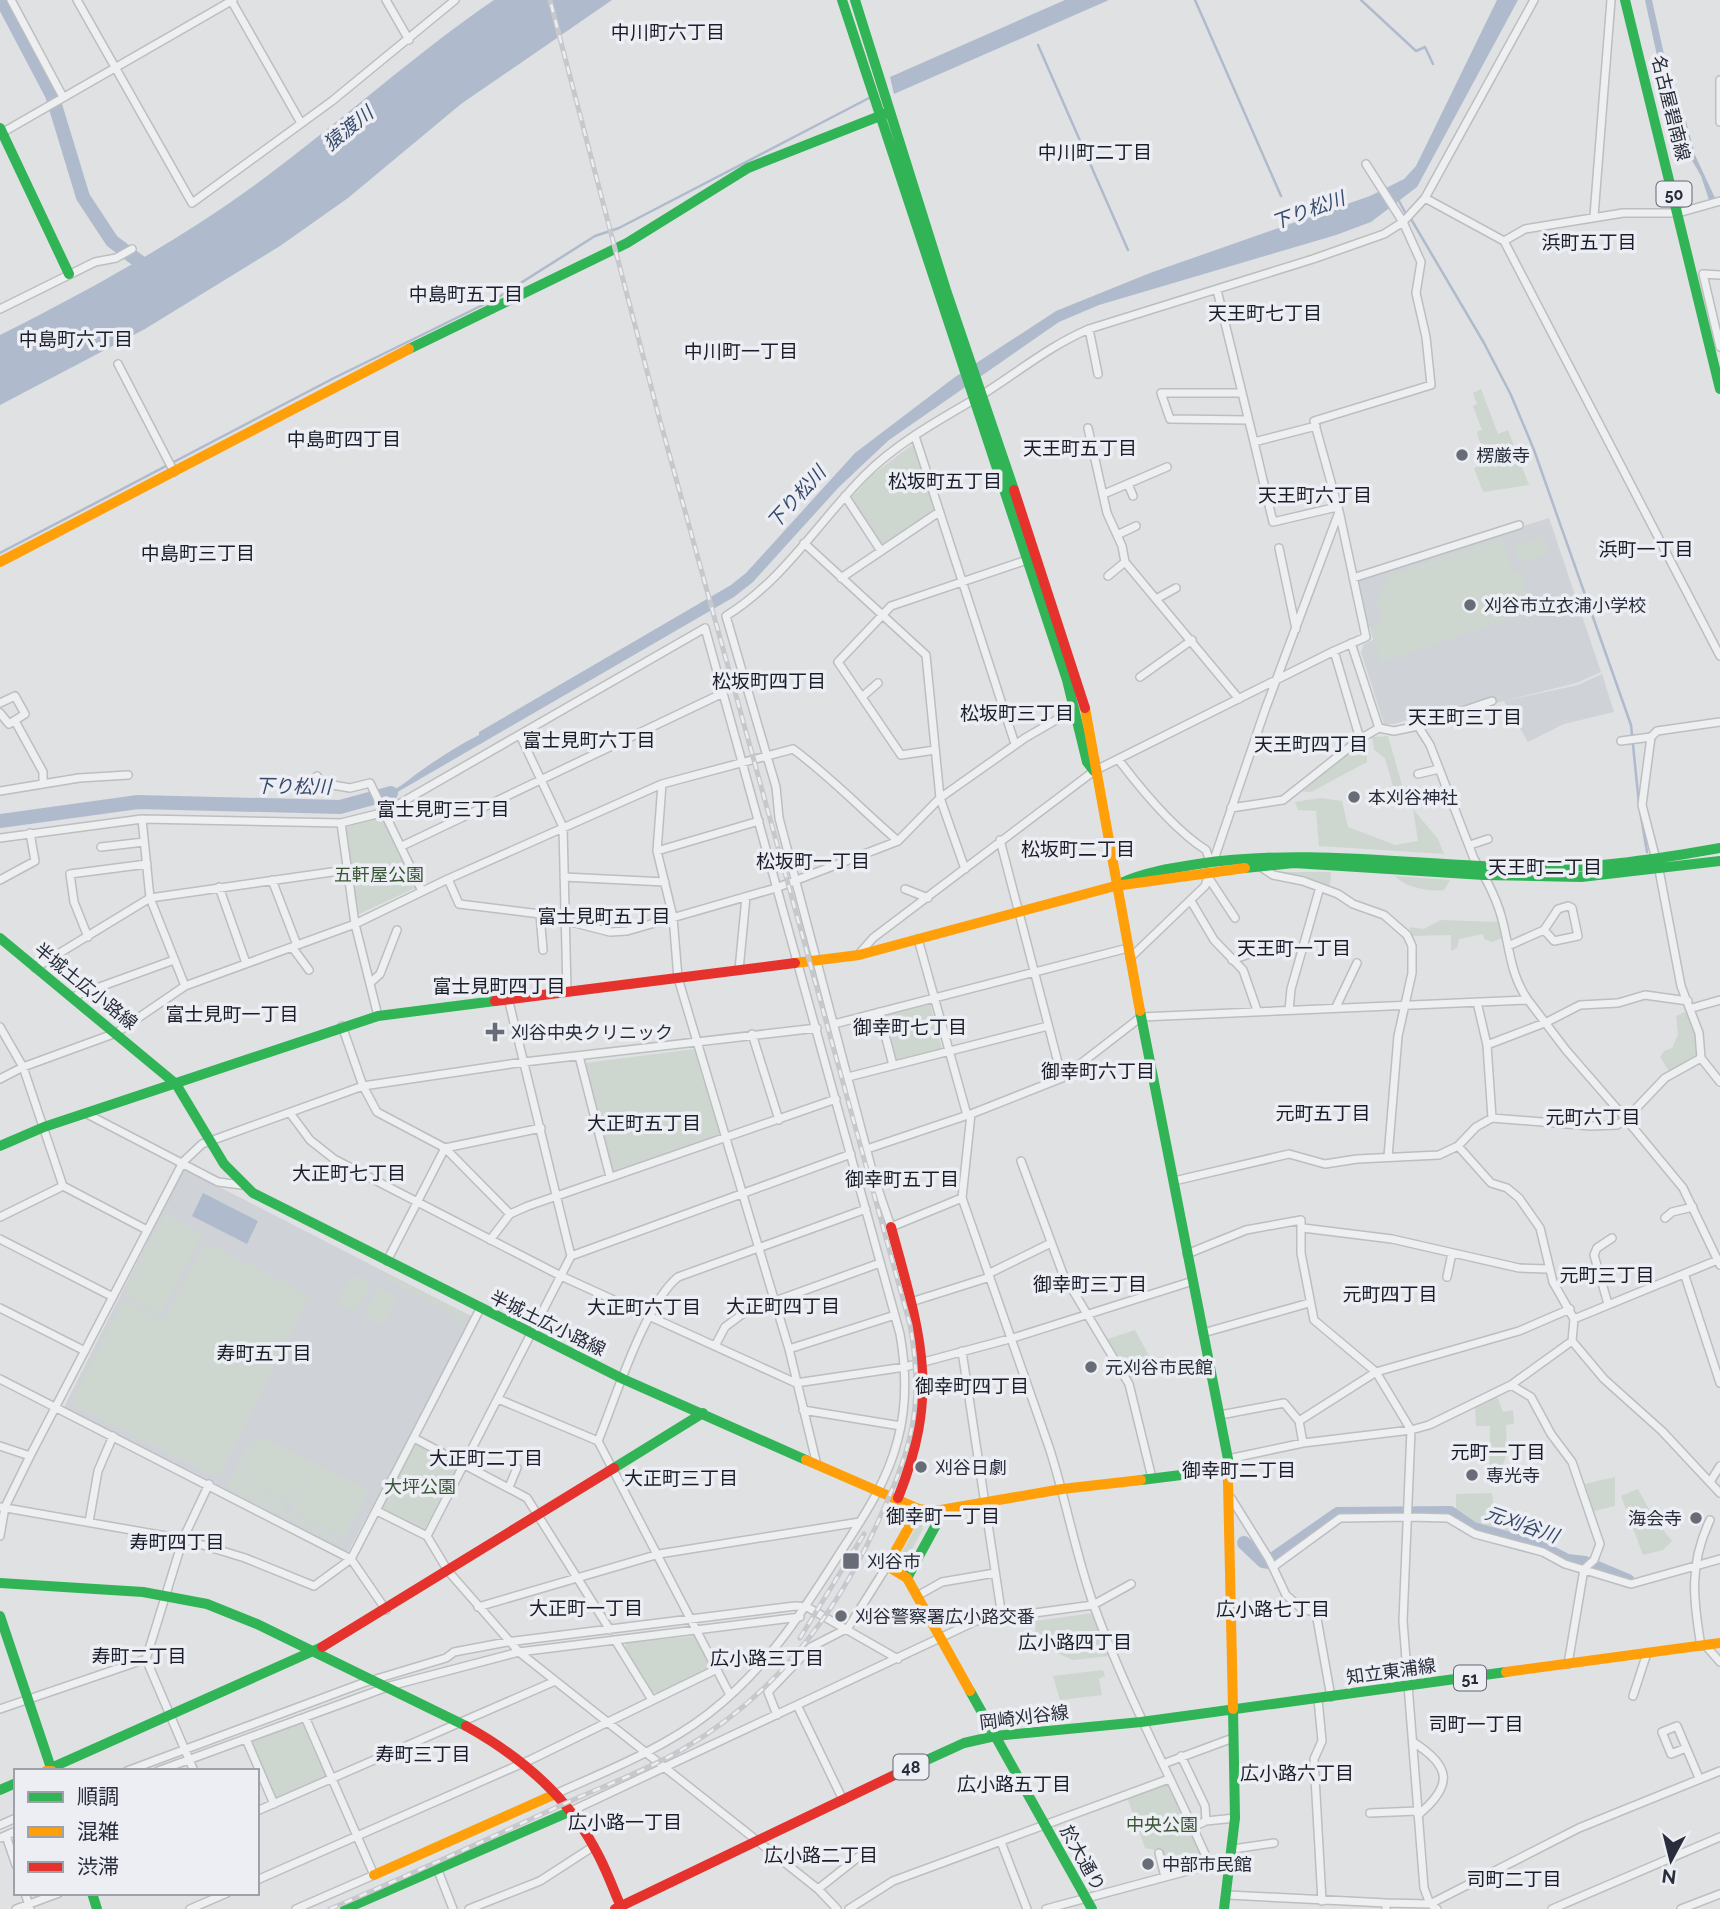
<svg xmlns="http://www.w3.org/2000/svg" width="1720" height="1909" font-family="Raleway,'Noto Sans JP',sans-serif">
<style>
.built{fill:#cfd2d7}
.green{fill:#ced7cf}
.water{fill:#afbbcd}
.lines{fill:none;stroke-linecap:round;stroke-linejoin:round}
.stream{stroke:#afbbcd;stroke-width:2.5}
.river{stroke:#afbbcd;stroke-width:14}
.street-casing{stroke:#bcbec0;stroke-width:10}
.street{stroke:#eeeff0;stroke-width:7}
.fast{stroke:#30b455;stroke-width:10}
.slow{stroke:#ff9f0a;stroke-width:10}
.jam{stroke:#e5322d;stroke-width:10}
.rail-casing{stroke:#c7c8cb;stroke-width:5}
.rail{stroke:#eceef3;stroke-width:2.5;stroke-dasharray:8;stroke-linecap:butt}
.poi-dot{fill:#686c76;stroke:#eceef3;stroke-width:2.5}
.labels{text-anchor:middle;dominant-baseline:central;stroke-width:7;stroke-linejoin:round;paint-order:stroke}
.shield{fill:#eceef3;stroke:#636772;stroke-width:2}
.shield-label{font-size:16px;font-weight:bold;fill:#282d3b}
.street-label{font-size:18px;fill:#282d3b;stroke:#eceef3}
.poi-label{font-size:18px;fill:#282d3b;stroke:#eceef3;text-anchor:start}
.park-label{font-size:18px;fill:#395536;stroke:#eceef3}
.neighbourhood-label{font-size:19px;fill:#1a1e2b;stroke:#eceef3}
.water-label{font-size:19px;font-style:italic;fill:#35496b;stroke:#eceef3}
</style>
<rect width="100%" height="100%" fill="#dfe1e3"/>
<path class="built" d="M1549,518L1601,672L1576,683L1431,719L1428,713L1395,724H1384L1361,652L1364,644L1373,640L1370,627L1366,628L1358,579Z
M1602,674L1614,712L1564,724L1528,742L1504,701L1578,685Z
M184,1169L473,1317L348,1552L64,1407Z"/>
<path class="green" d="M1481,389L1498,434L1508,430L1529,485L1483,492L1474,468L1480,465L1475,449L1481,447L1477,432L1482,430L1473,406L1477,404L1473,393Z
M913,444L934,510L880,546L851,498L872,475Z
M1543,537L1549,554L1520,563L1514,546Z
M1503,538L1512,572L1520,570L1532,611L1381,663L1372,630L1382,623L1376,603L1390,575Z
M1388,736L1404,792L1395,794L1385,758L1374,750L1372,737Z
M1367,739V762L1311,792L1300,791Z
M1320,798L1342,801L1348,827L1395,845L1418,841L1413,809L1438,839L1444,854L1319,846L1316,811L1298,810L1295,802Z
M382,817L415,888L357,915L346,827Z
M1282,872H1331L1330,887L1282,875Z
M1395,876L1450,880L1444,890C1429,892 1404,887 1395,876Z
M1441,920L1498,922L1502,938L1492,942L1484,939L1483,934L1459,939L1457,948L1451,951V935L1412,936L1409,927L1424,929Z
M930,1004L942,1049L895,1061L884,1016Z
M1685,1012L1692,1017L1699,1057L1670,1073L1660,1057L1664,1051L1672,1048L1678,1035L1676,1016Z
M694,1049L720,1135L611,1172L585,1063Z
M165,1214L203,1234L160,1315L123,1296Z
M205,1242L309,1295L218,1478L70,1404L123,1300L163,1320Z
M352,1275L370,1284L356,1312L338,1303Z
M388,1275L466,1315L457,1332L455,1327L459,1317L385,1279Z
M378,1287L396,1297L382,1325L363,1316Z
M1135,1330L1158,1372L1127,1379L1105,1340Z
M1497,1396L1503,1412L1513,1410L1514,1424L1506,1425L1507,1452L1497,1484H1489L1490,1426H1476L1475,1406Z
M261,1436L313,1463L292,1504L240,1477Z
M251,1440L256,1442L238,1478L284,1502L286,1511L329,1532L347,1548L227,1487Z
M415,1443L459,1466L424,1530L381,1509Z
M315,1463L368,1490L344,1537L291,1510Z
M1615,1477V1506L1594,1511L1585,1484Z
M1638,1489L1653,1517L1672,1541L1663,1550L1643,1555L1621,1496Z
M1492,1493L1495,1514L1532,1523L1535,1539L1477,1524L1456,1513V1494Z
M917,1525H922L923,1529L904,1564L898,1565L897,1561Z
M1093,1613L1110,1656L1073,1660L1036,1644L1035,1621Z
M696,1636L710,1668L657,1693L652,1692L625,1648L626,1643Z
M1103,1670L1105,1676L1099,1679L1102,1695L1060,1700L1053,1676Z
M302,1722L326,1777L275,1799L250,1742Z
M1168,1782L1204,1857L1203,1863L1167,1873L1160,1851L1145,1848L1127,1797Z"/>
<path class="water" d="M494,0H612L461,104L348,198L280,246L145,329L0,405V335C90,290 178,241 259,182C339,123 412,56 494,0Z
M1065,0H1109L894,94L890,77Z
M1497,0H1518L1417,187L1371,222L1336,235L1099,305L1059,322L889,440L839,487L753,582L734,597L382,801L378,793C398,792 406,781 422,770C440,757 459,745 479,735V732L731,585L746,573L855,453L955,377L1056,311L1150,273L1370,196L1404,179L1416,166Z
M1645,0H1652L1669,77L1662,79Z
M1678,91L1695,155L1715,198L1709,200L1701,176L1686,150L1672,93Z
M203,1193L258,1221L247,1244L192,1216Z"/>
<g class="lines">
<path class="stream" d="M1195,0L1281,196
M1361,0L1416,51L1425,47L1433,64
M1038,45L1128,250
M1399,201L1406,214
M1411,219L1484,343L1511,395L1534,450L1631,725L1639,804
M0,553L334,378L497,298L595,236L619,228L871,97
M1640,810L1647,852"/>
<path class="river" d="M2,0L52,95L83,197L112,241L153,272
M0,821L138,802L340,807L391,793
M1244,1543L1263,1561L1269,1562L1338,1514L1450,1513L1473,1529L1542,1548L1567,1561L1585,1563L1628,1581"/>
<defs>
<path id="street" d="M11,0L63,97
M77,0L192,203L332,101L455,0
M231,0L301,123
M386,0L409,40
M1720,80V122
M0,134L233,0
M1425,198L1504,241L1720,656
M1594,216L1611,0
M1504,241L1525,229L1623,213H1678L1720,201
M1720,275L1703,274L1720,347
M1217,290L1254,442
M0,309L95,262L116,258L132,249
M1089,329L1098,374
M118,364L174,472
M1242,393H1161L1170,419L1248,420
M1316,426L1254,442L1273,522L1337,507
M1088,428L1107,513L1122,546L1125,562L1239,699
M915,436L1015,744
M1128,484L1133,496
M1104,494L1167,467
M845,496L881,551
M1117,535L1136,526
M804,543L926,655L940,798L965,869
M1279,548L1296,629
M1108,576L1125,562
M841,578L939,512
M1353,578L1519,525
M1156,599L1176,588
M1334,651L1360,739L1379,728
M1140,677L1192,640
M863,696L878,683
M0,703L15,696L25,714L9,724L0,713
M15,721L43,772V783
M1720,722L1657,731L1651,737L1642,805L1660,875L1681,986L1699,1033L1701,1058L1720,1082
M1418,726L1492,701
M520,735L563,827L567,991
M1621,741L1651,737
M935,750L901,755L838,662L891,606L1027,560
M1118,759C1140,788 1176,831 1206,850L1211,864
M1418,774L1439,769
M317,776L321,783L350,788L370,783L422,891
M0,791L79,778L128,775
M1231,808L1283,800L1360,739
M142,819L150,898L346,870
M341,823L355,924L378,1016
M0,838L142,819L341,823L385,812L705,628L900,1334C906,1368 907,1405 898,1439C887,1483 862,1519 838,1556C799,1617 766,1669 708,1714C663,1749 604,1772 553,1795
M1000,840L1062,1078
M1470,845L1488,839
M402,846L721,694
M101,847L144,842
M657,851L759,821
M1261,867L1273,875L1303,881L1338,894L1353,904L1384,915L1407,935L1412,946V973L1398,1036L1388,1157
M564,877L665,882
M1208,877L1235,918
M448,879L459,904L540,914L610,932L627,931L776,888L898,841L940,798L1025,738L1075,709
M0,880L35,861L30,833
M272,880L297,945
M219,887L246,963
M905,889L928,898
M1191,901L1214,940L1243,970L1257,1010
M540,914L543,950
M88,937L74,902L70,874L147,864
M918,939L967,1115
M1508,946L1544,930L1554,941L1578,936L1572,908L1568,906L1558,909L1544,930
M292,947L309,970
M859,954L873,938L1094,771L1334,651L1366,637L1339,511L1314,421L1431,385L1426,337L1416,293L1421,262L1403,222L1366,164
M1130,958L1205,886L1265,710L1339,512
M1232,960L1266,948
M35,968L150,898L185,986
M739,970L746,897
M370,983L380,974L397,930
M72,997L174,960
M508,998L571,1256
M1477,1002L1487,1045
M1336,1007L1357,963
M1692,1008L1720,1000
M1289,1010L1291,989L1320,887
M879,1012L893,1065
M834,1024L1128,948
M342,1026L363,1086L377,1112L445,1148L510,1214
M0,1027L23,1067L63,1186L147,1230
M752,1034L779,1120
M579,1056L610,1177
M1701,1058L1665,1078L1626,1119L1683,1188L1720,1265
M848,1077L1048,1026
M0,1079L23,1067L116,1033L185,986L355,924L448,879L662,784
M290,1113L310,1140L334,1159L561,1276L796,1383L905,1367L1013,1338L1193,1281
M87,1114L218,1182L242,1185
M971,1114L962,1198L1049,1447C1066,1499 1075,1553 1094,1606C1126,1694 1171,1777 1209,1863
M1492,1118L1487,1045L1547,1022L1580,1005L1618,1003L1645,995L1688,1001
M1458,1146L1491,1183L1507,1188L1519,1198L1540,1228L1553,1282L1574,1319L1572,1341
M867,1149L971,1114L1062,1078L1141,1017L1528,1000C1511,976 1510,951 1503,923C1498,901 1486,878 1474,859L1430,745L1418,726L1394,731L1379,728L1351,643
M1021,1161L1063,1274L1129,1384L1152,1478
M1174,1181L1289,1154L1325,1164L1357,1159L1439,1155L1458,1146L1476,1127L1492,1118L1591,1126L1617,1125L1626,1119L1566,1050L1528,1000
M962,1198L891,1227L873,1174L779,818L776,787L726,616C783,581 819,521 865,475C898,442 941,419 980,396C1017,373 1049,346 1089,329L1313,259L1384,234L1403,222L1425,198L1534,0
M0,1217L63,1186
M1665,1218L1672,1212L1693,1207
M1303,1228L1392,1239L1519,1268L1548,1269
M0,1239L113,1297
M490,1240L510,1214L528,1206L836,1099
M1187,1254L1246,1230L1301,1220V1253L1314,1320L1376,1372L1411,1430L1403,1621L1424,1888L1430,1904L1437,1909
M387,1261L445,1148L541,1128
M990,1273L1051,1243
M1685,1276L1720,1383
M1447,1277L1452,1253
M911,1302L990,1277
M1608,1304L1594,1255L1597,1248L1612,1238
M0,1308L85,1351
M1574,1319L1720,1259
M1203,1333L1309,1303
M715,1346L725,1327L745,1312L880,1263
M789,1349L895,1315
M962,1351L1002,1617
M0,1379L351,1559L386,1610
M1511,1385L1572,1341L1604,1379L1662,1431L1720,1493
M498,1399L598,1441L730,1695
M803,1410L901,1426
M1220,1415L1284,1403L1299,1421
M414,1438L527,1498L610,1630
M598,1441C616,1397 644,1305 678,1277L866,1209
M1303,1443L1299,1421L1376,1372L1519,1331L1570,1309
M0,1446L30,1456
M1228,1459L1303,1443L1411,1430L1429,1425L1511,1385L1531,1397L1551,1434L1572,1462L1600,1544L1594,1560L1584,1569
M816,1461L789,1349L678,978L673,917L657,851L662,784L793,749C831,777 862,810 898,841
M1710,1482L1720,1466
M509,1487L517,1468
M1231,1498L1269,1559L1286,1595L1301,1608L1316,1613L1331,1697
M0,1507L183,1539L245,1558L314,1586L351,1559L480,1309
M377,1511L427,1536L448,1571L519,1652L818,1889L837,1909
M89,1522L98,1471L113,1436
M0,1536L5,1507L30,1456L183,1162L202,1144L363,1086L524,1062L817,1028
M427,1536L571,1256L851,1154
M1273,1567L1340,1518L1409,1517L1448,1518L1475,1534L1543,1552L1565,1564L1631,1584L1720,1559
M917,1596L942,1582L995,1573
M478,1607L659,1554L860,1522
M615,1640L652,1700
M1701,1646C1693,1599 1689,1564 1710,1520
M1706,1646L1720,1662
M146,1659L183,1539L209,1484
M1568,1664L1584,1569
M1633,1696L1647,1653
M1318,1699L1322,1741L1314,1759L1322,1901
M797,1705L843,1800
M0,1709L146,1659L194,1771
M777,1715L768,1692L811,1647L848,1628L887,1566
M246,1739L274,1804
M1413,1742C1451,1766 1454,1785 1418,1815
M1686,1748L1671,1754L1662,1732L1677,1726L1699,1778
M1181,1756L1205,1806L1206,1821
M1163,1764L1233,1738
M127,1771L363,1683L446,1658L454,1652L507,1642L795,1606L807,1607L898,1659
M158,1771L390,1686L519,1652L800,1617
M257,1811L553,1682
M569,1812L976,1621L1093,1605L1131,1584
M1370,1813L1417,1811
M0,1825L16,1818
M1193,1827L1206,1821L1235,1818
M6,1836L16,1865
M0,1838L16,1831
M1001,1842L1027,1909
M1233,1849L1274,1843
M1159,1853L1165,1877
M437,1868L453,1909
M257,1880L530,1760L717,1669
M818,1889L861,1855
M25,1893L30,1909
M1228,1895L1386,1903
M16,1909L59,1893
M190,1909L227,1893
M296,1909L374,1875L305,1717
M469,1909L540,1881L594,1846
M849,1909L893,1881L1169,1779
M1046,1909L1232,1859
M1386,1909V1903L1430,1904L1579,1828L1720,1771
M1552,1909L1720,1837
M1681,1909L1720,1894"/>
</defs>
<use href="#street" class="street-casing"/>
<use href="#street" class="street"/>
<path class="fast" d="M842,0L1067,680L1087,762L1094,771
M855,0L946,290L1014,490
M1625,0L1720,389
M0,128L69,274
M409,349L627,243L748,168L890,112
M1245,868L1294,863L1484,875L1581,877L1720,861
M1121,883C1145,872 1172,868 1198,864C1311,847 1423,867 1536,868C1598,868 1659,859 1720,848
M0,938L176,1084L224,1164L253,1193L623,1379L806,1460
M1140,1011L1228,1459V1482
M0,1146L44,1127L378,1016L495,1001
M614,1468L703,1413
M1141,1480L1229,1469
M907,1578L937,1523L935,1511
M0,1583L143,1592L207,1604L257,1624L466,1726
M0,1616L51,1768L322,1647
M970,1691L1092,1909
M907,1769L964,1743L995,1736L1141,1722L1506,1672
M0,1790L16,1783
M92,1893L97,1909
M345,1909L569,1812
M1224,1909L1235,1818L1233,1709"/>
<path class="slow" d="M0,562L409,349
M1085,708L1140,1011
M795,963L859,955L1115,886L1245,868
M806,1460L919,1509L935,1511L1062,1489L1141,1480
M1228,1482L1233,1709
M919,1509L887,1566L907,1578L970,1691
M1506,1672L1720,1643
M46,1771H52
M374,1875L553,1795"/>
<path class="jam" d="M1014,490L1085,708
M495,1001L795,963
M891,1227C920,1334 941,1390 898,1498
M322,1647L614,1468
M466,1726C518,1755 567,1796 595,1849C606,1868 613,1889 622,1909
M615,1909L907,1769"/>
<defs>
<path id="rail" d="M800,1638L864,1534
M330,1909C405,1877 479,1843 553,1809C595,1789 642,1773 683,1749C772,1697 835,1617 877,1524C911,1450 925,1407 910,1325L659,417L550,0"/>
</defs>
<use href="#rail" class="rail-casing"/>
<use href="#rail" class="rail"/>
</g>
<g class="poi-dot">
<circle cx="1462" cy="455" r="7"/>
<circle cx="1470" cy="605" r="7"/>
<circle cx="1354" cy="797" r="7"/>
<path d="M491.5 1021.5h7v7h7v7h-7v7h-7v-7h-7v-7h7z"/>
<circle cx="1091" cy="1367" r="7"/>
<circle cx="921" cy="1467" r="7"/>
<circle cx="1472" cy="1475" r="7"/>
<circle cx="1696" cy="1518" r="7"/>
<rect x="842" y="1552" width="18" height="18" rx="3.5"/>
<circle cx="841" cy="1616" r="7"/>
<circle cx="1148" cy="1864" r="7"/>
</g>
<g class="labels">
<g class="shield">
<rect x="1656.5" y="181.5" width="35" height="25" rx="5"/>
<rect x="1454" y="1665.5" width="32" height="25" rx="5"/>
<rect x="893.5" y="1754.5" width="35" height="25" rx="5"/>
</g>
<g class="shield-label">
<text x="1674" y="194">50</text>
<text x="1470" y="1678">51</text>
<text x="911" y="1767">48</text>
</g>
<g class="street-label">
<text transform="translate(1671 108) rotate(76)">名古屋碧南線</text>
<text transform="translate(86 986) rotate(39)">半城土広小路線</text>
<text transform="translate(548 1323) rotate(26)">半城土広小路線</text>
<text transform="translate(1391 1671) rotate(-8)">知立東浦線</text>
<text transform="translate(1024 1717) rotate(-7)">岡崎刈谷線</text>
<text transform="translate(1083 1858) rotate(61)">於大通り</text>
</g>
<g class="poi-label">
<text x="1476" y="455">楞厳寺</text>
<text x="1484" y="605">刈谷市立衣浦小学校</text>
<text x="1368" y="797">本刈谷神社</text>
<text x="511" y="1032">刈谷中央クリニック</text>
<text x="1105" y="1367">元刈谷市民館</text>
<text x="935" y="1467">刈谷日劇</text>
<text x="1486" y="1475">専光寺</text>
<text x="1682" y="1518" text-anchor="end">海会寺</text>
<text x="867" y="1561">刈谷市</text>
<text x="855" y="1616">刈谷警察署広小路交番</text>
<text x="1162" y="1864">中部市民館</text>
</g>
<g class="park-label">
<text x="379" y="874">五軒屋公園</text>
<text x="420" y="1486">大坪公園</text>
<text x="1162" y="1824">中央公園</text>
</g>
<g class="neighbourhood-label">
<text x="668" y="32">中川町六丁目</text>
<text x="1095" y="152">中川町二丁目</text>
<text x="1589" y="242">浜町五丁目</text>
<text x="466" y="294">中島町五丁目</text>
<text x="1265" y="313">天王町七丁目</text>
<text x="76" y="339">中島町六丁目</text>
<text x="741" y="351">中川町一丁目</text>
<text x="344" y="439">中島町四丁目</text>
<text x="1080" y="448">天王町五丁目</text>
<text x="945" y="481">松坂町五丁目</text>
<text x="1315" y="495">天王町六丁目</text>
<text x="1646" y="549">浜町一丁目</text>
<text x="198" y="553">中島町三丁目</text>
<text x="769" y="681">松坂町四丁目</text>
<text x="1017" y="713">松坂町三丁目</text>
<text x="1465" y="717">天王町三丁目</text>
<text x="589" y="740">富士見町六丁目</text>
<text x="1311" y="744">天王町四丁目</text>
<text x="443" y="809">富士見町三丁目</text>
<text x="1078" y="849">松坂町二丁目</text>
<text x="813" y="861">松坂町一丁目</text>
<text x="1545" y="867">天王町二丁目</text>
<text x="604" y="916">富士見町五丁目</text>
<text x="1294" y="948">天王町一丁目</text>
<text x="499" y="986">富士見町四丁目</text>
<text x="232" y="1014">富士見町一丁目</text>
<text x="910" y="1027">御幸町七丁目</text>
<text x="1098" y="1071">御幸町六丁目</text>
<text x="1323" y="1113">元町五丁目</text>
<text x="1593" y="1117">元町六丁目</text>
<text x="644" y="1123">大正町五丁目</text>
<text x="349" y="1173">大正町七丁目</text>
<text x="902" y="1179">御幸町五丁目</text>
<text x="1607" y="1275">元町三丁目</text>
<text x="1090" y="1284">御幸町三丁目</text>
<text x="1390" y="1294">元町四丁目</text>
<text x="783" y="1306">大正町四丁目</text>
<text x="644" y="1307">大正町六丁目</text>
<text x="264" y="1353">寿町五丁目</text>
<text x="972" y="1386">御幸町四丁目</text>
<text x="1498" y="1452">元町一丁目</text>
<text x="486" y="1458">大正町二丁目</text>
<text x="1239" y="1470">御幸町二丁目</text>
<text x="681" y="1478">大正町三丁目</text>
<text x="943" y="1516">御幸町一丁目</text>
<text x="177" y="1542">寿町四丁目</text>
<text x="586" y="1608">大正町一丁目</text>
<text x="1273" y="1609">広小路七丁目</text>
<text x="1075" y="1642">広小路四丁目</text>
<text x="139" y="1656">寿町二丁目</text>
<text x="767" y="1658">広小路三丁目</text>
<text x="1476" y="1724">司町一丁目</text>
<text x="423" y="1754">寿町三丁目</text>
<text x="1297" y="1773">広小路六丁目</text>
<text x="1014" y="1784">広小路五丁目</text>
<text x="625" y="1822">広小路一丁目</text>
<text x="821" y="1855">広小路二丁目</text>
<text x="1514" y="1879">司町二丁目</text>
</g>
<g class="water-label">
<text transform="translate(348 128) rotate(-39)">猿渡川</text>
<text transform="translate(1308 210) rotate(-20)">下り松川</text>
<text transform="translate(796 497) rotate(-48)">下り松川</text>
<text transform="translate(293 786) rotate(1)">下り松川</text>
<text transform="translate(1522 1524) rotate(19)">元刈谷川</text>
</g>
</g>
<rect x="14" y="1769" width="245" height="126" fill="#eceef3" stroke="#9ea1a9" stroke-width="2"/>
<rect x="28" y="1792" width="35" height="10" fill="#30b455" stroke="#9ea1a9" stroke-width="2"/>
<text x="77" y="1804" font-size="21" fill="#282d3b">順調</text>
<rect x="28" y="1827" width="35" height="10" fill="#ff9f0a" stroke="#9ea1a9" stroke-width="2"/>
<text x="77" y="1839" font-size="21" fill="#282d3b">混雑</text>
<rect x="28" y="1862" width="35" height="10" fill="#e5322d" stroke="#9ea1a9" stroke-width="2"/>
<text x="77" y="1874" font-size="21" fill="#282d3b">渋滞</text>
<g transform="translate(1671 1860) rotate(187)" stroke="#eceef3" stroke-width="5" paint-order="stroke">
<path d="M0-5L12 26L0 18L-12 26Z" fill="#282d3b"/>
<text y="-10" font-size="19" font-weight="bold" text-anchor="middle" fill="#282d3b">N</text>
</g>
</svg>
